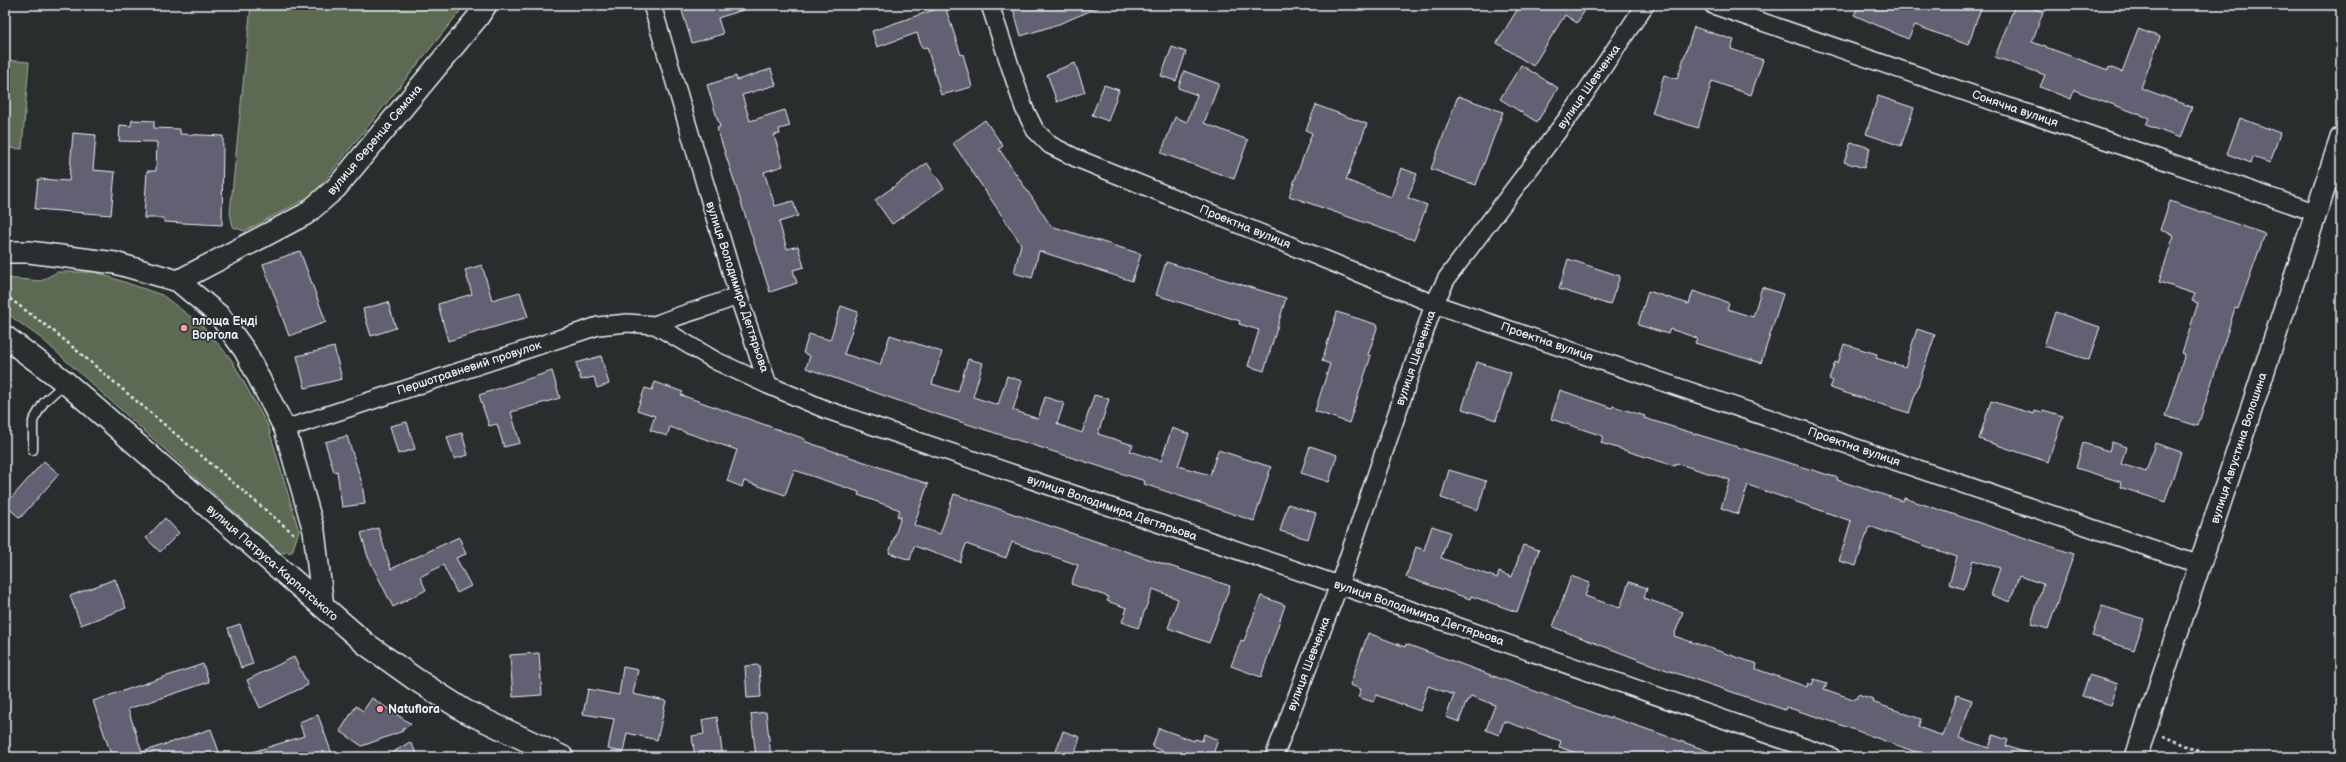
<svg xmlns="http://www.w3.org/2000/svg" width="2346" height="762" font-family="'Balsamiq Sans',sans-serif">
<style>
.green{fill:#5b6a52;stroke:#a2aea5}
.building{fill:#626072;stroke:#e8f1f8}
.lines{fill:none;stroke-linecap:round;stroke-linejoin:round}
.service-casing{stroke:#e8f1f8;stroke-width:11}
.minor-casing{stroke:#e8f1f8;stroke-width:20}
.tertiary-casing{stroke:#e8f1f8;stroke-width:24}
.secondary-casing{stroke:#e8f1f8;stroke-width:25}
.path{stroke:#e8f1f8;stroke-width:2.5;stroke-dasharray:3 3;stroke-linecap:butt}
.service{stroke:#2a2d2e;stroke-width:8}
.minor{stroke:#2a2d2e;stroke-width:17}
.tertiary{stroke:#2a2d2e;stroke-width:21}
.secondary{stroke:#2a2d2e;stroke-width:22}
.poi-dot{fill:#ff9aa2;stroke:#2a2d2e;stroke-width:1.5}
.labels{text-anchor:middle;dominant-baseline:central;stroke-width:3;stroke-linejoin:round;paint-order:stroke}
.street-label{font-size:12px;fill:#e8f1f8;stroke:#2a2d2e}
.poi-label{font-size:12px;font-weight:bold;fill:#e8f1f8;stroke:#2a2d2e;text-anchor:start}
</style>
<rect width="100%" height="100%" fill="#2a2d2e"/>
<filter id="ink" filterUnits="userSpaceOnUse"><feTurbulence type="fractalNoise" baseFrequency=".025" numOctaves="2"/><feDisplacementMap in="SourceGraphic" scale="8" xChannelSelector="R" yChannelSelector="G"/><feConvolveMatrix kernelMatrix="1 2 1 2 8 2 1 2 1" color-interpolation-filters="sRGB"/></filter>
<g filter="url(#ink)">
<path class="green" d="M251,5H465L313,195L245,231L233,227L230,213Z
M5,60L29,62L22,149L5,148Z
M57,272H95L162,295L204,327L231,359L268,426L299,531L292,552L280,553L42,339L5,312V278L41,281Z"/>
<path class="building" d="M702,5H749V8L718,18L723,34L692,43L682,11Z
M1012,5H1102V6L1059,24L1021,36Z
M1520,5H1588L1577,23L1565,15L1533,66L1497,43Z
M1859,5H1982L1968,45L1915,25L1908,39L1854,15Z
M2015,5H2024L2043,12L2032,42L2108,70L2109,67L2122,72L2138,29L2160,37L2141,88L2192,107L2180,138L2146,125L2149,118L2074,90L2071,99L2040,87L2045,75L1995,57Z
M945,6L961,55L963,54L972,87L941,95L927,47L922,48L917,33L877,47L872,31Z
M1694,27L1734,40L1731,49L1763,60L1751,95L1712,81L1698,128L1652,113L1664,75L1677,79Z
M1172,47L1186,52L1176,81L1161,76Z
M1075,63L1085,92L1057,102L1047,74Z
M1521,65L1558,88L1537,122L1500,99Z
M771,69L776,85L742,95L750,121L785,110L790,126L779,129L780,134L774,135L783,166L764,172L775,206L793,201L798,216L779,222L787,249L798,246L804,267L793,270L797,283L770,292L717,128L720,127L707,85L736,76L737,80Z
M1184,71L1219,84L1204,123L1248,140L1234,179L1161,153L1175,117L1187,122L1197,95L1178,88Z
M1104,85L1119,90L1108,121L1092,115Z
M1458,96L1503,112L1476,185L1431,169Z
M1878,96L1914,108L1901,146L1866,134Z
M1316,105L1367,124L1346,180L1391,197L1401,168L1417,174L1408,198L1427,205L1414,240L1289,196L1312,133L1306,130Z
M2240,118L2280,133L2270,163L2253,157L2251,163L2227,154Z
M132,120L154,121V128L180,129V134L223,136L222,225L164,222V218H144L147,171H156L157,142L119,141L120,125L131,126Z
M985,120L1003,146L999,149L1051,226L1141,254L1132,281L1039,251L1032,278L1014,273L1021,244L953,143Z
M73,133L96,135L93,170L115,172L111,215L35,209L38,179L69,181Z
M1851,142L1870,148L1864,168L1844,162Z
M927,163L944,188L892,224L875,200Z
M2170,201L2265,234L2238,309L2235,308L2198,426L2165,416L2185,354L2182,353L2198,303L2192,301L2195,294L2159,282L2174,235L2160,230Z
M300,251L326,322L289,336L263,264Z
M1568,259L1620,276L1610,305L1559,289Z
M1166,262L1286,298L1264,371L1248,366L1259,330L1239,324L1240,321L1156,295Z
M482,265L492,300L520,292L528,317L448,341L438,304L472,294L465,270Z
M1762,287L1783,294L1761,363L1695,343L1697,338L1670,329L1668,334L1638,325L1648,291L1689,304L1693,291L1729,303L1727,309L1753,317Z
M388,302L396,328L371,336L363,309Z
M841,306L858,312L844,354L880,365L890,335L942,352L932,384L958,392L968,359L983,363L973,397L998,405L1007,376L1022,381L1013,410L1038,419L1045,397L1064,403L1057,424L1082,433L1094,395L1109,399L1098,434L1133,445L1130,451L1161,461L1172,428L1189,434L1178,466L1210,475L1218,450L1271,467L1254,521L1144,484L1145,481L933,413L806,368L810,356L803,353L809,334L830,340Z
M1337,312L1378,325L1368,355L1371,356L1349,423L1315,411L1330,364L1322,361Z
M2055,312L2100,327L2089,360L2044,346Z
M1917,329L1935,335L1909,413L1830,388L1833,381L1829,379L1835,362L1838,363L1844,344L1877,354L1876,358L1905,367Z
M334,347L342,379L305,388L297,356Z
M601,356L609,384L597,388L594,377L581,380L576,363Z
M1477,362L1511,373L1496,420L1462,409Z
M552,371L560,398L511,412L520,443L504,447L497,424L489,426L479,395Z
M655,382L683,392L681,395L805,439L804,441L928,484L914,525L940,534L954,494L1230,586L1209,643L1168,628L1178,599L1153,589L1138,628L1122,622L1127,608L1107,601L1109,597L1071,584L1078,565L1012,542L1006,558L966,544L960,562L914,546L910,560L889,553L901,517L897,516L900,510L858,495L859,492L794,470L785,495L744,481L742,487L727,481L737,450L670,427L667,436L650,430L655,416L637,410L645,388L652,390Z
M1560,390L1612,408L1613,406L1645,416L1644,418L1838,478L1837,480L1903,501L1904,498L2074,554L2048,629L2031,624L2043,584L2019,576L2010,602L1991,595L2000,568L1973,560L1964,589L1949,584L1957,557L1869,526L1856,566L1839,561L1851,521L1748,485L1738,514L1721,508L1730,480L1676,463L1675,466L1601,443L1603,436L1551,419Z
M1991,401L2034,414L2035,411L2042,413L2043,410L2063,416L2048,462L1979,439Z
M407,422L415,449L398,454L390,426Z
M462,433L468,455L454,459L447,437Z
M347,436L362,483L365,504L342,507L337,471L334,472L325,442Z
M2112,442L2126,447L2121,464L2146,472L2155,443L2181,452L2165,502L2120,487L2121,482L2076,468L2083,443L2109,451Z
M1310,446L1337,455L1329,482L1301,473Z
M44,461L59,474L20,518L5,505Z
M1449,470L1486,481L1478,510L1441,498Z
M1288,504L1316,513L1308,539L1280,531Z
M165,518L179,533L160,552L146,538Z
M1432,526L1450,532L1441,558L1497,578L1499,572L1512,577L1523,545L1539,550L1517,612L1471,596L1470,599L1406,577L1416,547L1424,550Z
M378,528L391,569L459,537L466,554L456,558L471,586L457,593L443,565L420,577L426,590L393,607L368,557L361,533Z
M1571,576L1590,583L1585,596L1620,608L1629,582L1647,588L1644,598L1683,612L1674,636L1757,664L1756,669L1807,687L1808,683L1812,685L1814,679L1827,683L1824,689L1853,699H1856L1858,694L1873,699L1872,702L1921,719L1918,727L1943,736L1957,695L1972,700L1959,738L1989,748L1993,735L2008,740L2006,746L2033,755L2032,757H1920L1921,754L1830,721L1786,707L1785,710L1658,667L1553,627Z
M115,579L126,608L81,625L70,596Z
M1261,596L1285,605L1261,677L1231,666L1241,640L1244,641Z
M2102,606L2144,619L2134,650L2092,636Z
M240,624L253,664L241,668L228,628Z
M1368,633L1405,647L1406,644L1611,719V717L1658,733L1719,755V757H1588L1559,747L1561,741L1504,721L1499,735L1486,730L1495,705L1471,696L1469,700H1467L1459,722L1446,717L1454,695L1428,686L1420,711L1376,695L1373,702L1358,697L1361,689L1350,685Z
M539,653L542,695L513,697L510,655Z
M294,657L308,685L260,708L247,680Z
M203,664L209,682L128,709L142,752L211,729L219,752L204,757H112L93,701Z
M759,665L761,697L747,698L745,666Z
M623,667L638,670L633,694L666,701L657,740L627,733L623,752L608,749L614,719L583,714L588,689L619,695Z
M2089,675L2118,684L2111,705L2082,696Z
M372,698L411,724L402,729L403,731L362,746L340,731L356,706L363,711Z
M766,712L771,757H756L751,714Z
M318,715L333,757H246V754L304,736L299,722Z
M717,717L723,757H695L692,736L704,734L702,720Z
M1159,728L1194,741L1195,739L1202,741L1204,734L1218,740L1212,757H1178L1152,747Z
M1063,731L1080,737L1074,757H1054Z
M410,742L419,757H385Z"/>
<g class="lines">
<defs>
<path id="service" d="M33,450V421L44,402L65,383"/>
<path id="minor" d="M652,5L738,295L768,385L827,410L1339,585L1832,757
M990,5L1024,108L1035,130L1050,145L1076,158L1434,304L2200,565
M1713,5L2317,213
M655,325C682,313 711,308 738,295
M285,429L598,326L627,323L655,325L716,361L768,385
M1274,757L1339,585L1434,304L1447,278L1576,107L1645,5"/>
<path id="tertiary" d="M5,252H29L115,263L178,281L220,316L245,351L285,429L314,531L323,607
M178,281L306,214L336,188L478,17L486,5
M2136,757L2341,138"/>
<path id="secondary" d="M5,337L65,382L366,644L415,679L465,711L562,757"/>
</defs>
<use href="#service" class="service-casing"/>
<use href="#minor" class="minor-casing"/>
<use href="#tertiary" class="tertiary-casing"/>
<use href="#secondary" class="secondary-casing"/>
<path class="path" d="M5,295L56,333L294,534
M2163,736L2213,757"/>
<use href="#service" class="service"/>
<use href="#minor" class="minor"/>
<use href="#tertiary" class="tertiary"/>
<use href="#secondary" class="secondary"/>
</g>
</g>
<g class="poi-dot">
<circle cx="184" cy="328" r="4"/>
<circle cx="380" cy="709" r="4"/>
</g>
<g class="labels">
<g class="street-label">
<text transform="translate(1589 87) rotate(-55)">вулиця Шевченка</text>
<text transform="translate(2015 109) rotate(19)">Сонячна вулиця</text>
<text transform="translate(375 140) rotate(-50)">вулиця Ференца Семана</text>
<text transform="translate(1245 227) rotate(22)">Проектна вулиця</text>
<text transform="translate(737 287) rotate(72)">вулиця Володимира Дегтярьова</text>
<text transform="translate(1547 342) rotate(19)">Проектна вулиця</text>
<text transform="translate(1416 358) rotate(-71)">вулиця Шевченка</text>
<text transform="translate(469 368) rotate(-18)">Першотравневий провулок</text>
<text transform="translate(1854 447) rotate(19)">Проектна вулиця</text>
<text transform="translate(2239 448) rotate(-72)">вулиця Августина Волошина</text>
<text transform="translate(1112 508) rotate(19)">вулиця Володимира Дегтярьова</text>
<text transform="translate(272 563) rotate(41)">вулиця Патруса-Карпатського</text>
<text transform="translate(1419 613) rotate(19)">вулиця Володимира Дегтярьова</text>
<text transform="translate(1309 664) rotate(-69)">вулиця Шевченка</text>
</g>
<g class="poi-label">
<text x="192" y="321">площа Енді<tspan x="192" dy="14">Воргола</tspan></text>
<text x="388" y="709">Natuflora</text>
</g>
</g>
<rect width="2346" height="762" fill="none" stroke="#2a2d2e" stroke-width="20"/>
<rect x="10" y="10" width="2326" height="742" fill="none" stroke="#e8f1f8" stroke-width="1.5" filter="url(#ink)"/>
</svg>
